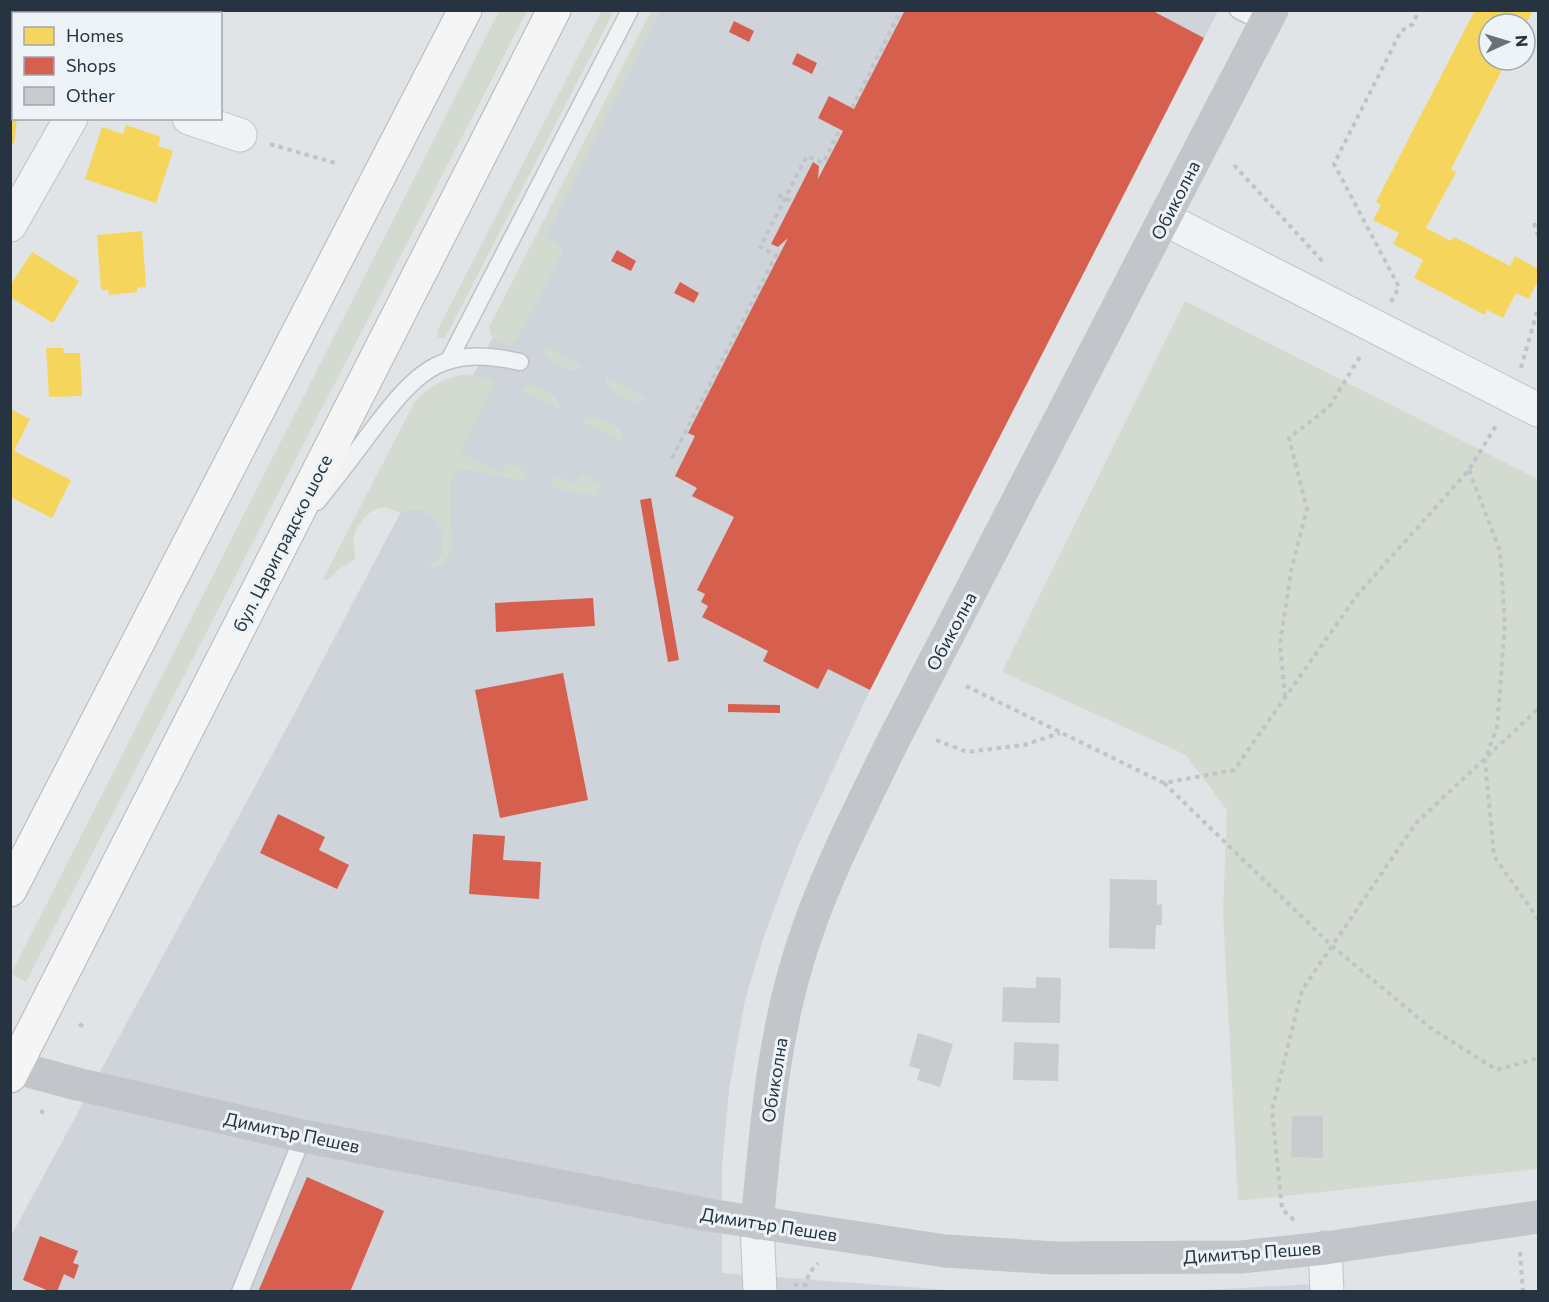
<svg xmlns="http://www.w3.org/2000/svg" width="1549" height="1302" font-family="Commissioner,sans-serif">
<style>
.built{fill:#ced4da}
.green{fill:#d3dbd1}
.homes{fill:#f6d55c}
.shops{fill:#d6604d}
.building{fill:#c9cccf}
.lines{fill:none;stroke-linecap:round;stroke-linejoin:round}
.lane-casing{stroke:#bfc2c4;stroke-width:19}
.street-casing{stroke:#bfc2c4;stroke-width:35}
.highway-casing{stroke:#b3b7bb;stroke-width:35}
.path{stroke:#bfc4c7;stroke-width:4;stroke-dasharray:4.5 4.5;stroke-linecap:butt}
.lane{stroke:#f1f2f3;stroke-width:16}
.street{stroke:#f1f2f3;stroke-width:33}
.secondary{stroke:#c2c5c9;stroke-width:33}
.highway{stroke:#f5f5f6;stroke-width:33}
.labels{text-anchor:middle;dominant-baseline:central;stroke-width:6;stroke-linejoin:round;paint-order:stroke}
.street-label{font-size:18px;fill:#263442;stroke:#eef3f7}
</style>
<rect width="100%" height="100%" fill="#e1e4e6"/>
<path class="built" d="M660,11H1218L870,690L797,848L764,936L745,1000L729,1090L722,1167V1273L961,1291L11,1292V1236L298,707L491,341Z
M1333,1283L1334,1292H1166Z"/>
<path class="green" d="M602,10L614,11L445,338H439L437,335L438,329Z
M499,11H527L26,982L11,974Z
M651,11H660L545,236L562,247V251L516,341L508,345L500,342L491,336L489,327Z
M1185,301L1538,479V1169L1238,1201L1223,912L1227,810L1186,755L1002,672Z
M543,345L583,366L573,371C560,366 542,361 543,345Z
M466,374L491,379L494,382L493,386L460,452L502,473L508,463L528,473L524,481L460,468L449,485L452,545C449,558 441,569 427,568C431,565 435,562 438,559C449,544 441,517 423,511C416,508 408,512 400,512C395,512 392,509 387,508C372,505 357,523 354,536C352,543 356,551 355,559L339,569L327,581L323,579L414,403C428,386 444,378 466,374Z
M606,377L646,398L636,403C623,398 606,393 606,377Z
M529,385C542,388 561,395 560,410L520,390Z
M589,418C597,417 616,424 621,432C623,435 623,439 623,442L583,422Z
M581,474L601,484L595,496L550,486L556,475L576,485Z"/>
<path class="homes" d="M24,10H80L79,14H23Z
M102,10H146L145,14H101Z
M1475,10H1533L1526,24H1489V60H1507L1451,169L1456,172L1426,228L1451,241L1454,237L1510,266L1515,256L1538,269V280L1529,299L1516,293L1503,318L1487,310L1485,315L1414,278L1423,260L1393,244L1399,233L1373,220L1381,205L1376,202Z
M10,103H14V118H17L14,144L10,143Z
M126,125L161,137L158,146L173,151L156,203L85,179L102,127L123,134Z
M142,231L146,287L137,288V292L109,295L108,290H101L97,235Z
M32,252L79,281L53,323L10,297V286Z
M46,348H63L64,353H80L82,396L49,397Z
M10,409L30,419L14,451L71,480L52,518L10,497Z"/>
<path class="shops" d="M905,10H1151L1204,38L870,690L828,669L818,689L763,661L768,651L702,617L708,606L701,602L705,594L697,590L734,517L692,496L697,488L675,476L695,436L688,433L788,238L778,247L771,244L813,162L819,166L818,179L843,131L818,118L829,96L854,109Z
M734,21L754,31L749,42L729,32Z
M797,53L817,63L812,74L792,64Z
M617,250L636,261L631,271L611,261Z
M680,282L699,293L694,303L674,293Z
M651,498L679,660L668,662L640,500Z
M593,598L595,626L496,632L495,603Z
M563,673L588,800L500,818L475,690Z
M728,704L780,705V713L728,712Z
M278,814L325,837L319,850L349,865L337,889L260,853Z
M473,834L505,836L503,860L541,862L539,899L469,894Z
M307,1177L384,1211L350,1292H258Z
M40,1236L78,1251L73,1263L79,1265L74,1279L64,1274L57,1292H51L23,1280Z"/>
<path class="building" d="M1110,879L1157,880V905L1162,904V925H1156L1155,949L1109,948Z
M1036,977L1061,978L1060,1023L1002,1022L1003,987L1036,988Z
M918,1033L953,1044L940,1087L917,1080L920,1069L909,1066Z
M1014,1042L1059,1044L1058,1081L1013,1080Z
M1292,1116H1323V1158L1291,1157Z"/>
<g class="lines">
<defs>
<path id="lane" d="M1238,10L1265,24
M449,360L630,10
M317,502C337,477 357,451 376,425C420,368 444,345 520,362
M240,1292L303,1136"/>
<path id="street" d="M10,64L14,65
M189,118L240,135
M1165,219L1538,410
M10,225L71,118
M757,1223L760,1292
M1325,1248L1327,1292"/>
<path id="highway" d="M10,890L465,10
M10,1076L554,10"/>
</defs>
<use href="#lane" class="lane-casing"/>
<use href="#street" class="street-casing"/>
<use href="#highway" class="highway-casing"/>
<path class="path" d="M852,108L901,10
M270,144L335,163
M1234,165L1325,264
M778,195L793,202
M1534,223L1538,236
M1391,302L1399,287L1334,164L1401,31L1413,24L1419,10
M1521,368L1538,308
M672,458L776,255L760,247L807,156L823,163L840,129
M1469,470L1500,551L1505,624L1497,727L1485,760L1494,856L1538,919
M966,686L1164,783L1234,770L1358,594L1469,470L1497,424
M1285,697L1280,644L1291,571L1307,509L1289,438L1329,407L1361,355
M936,740L967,752L1024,745L1060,733
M1164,783L1332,946L1432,1029L1497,1070L1538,1058
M79,1024L84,1027
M40,1111L46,1113
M1294,1220L1282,1209L1272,1110L1302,990L1416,823L1538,709
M1520,1252L1523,1292
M794,1285H806L809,1273L818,1263"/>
<use href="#lane" class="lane"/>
<use href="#street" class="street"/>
<path class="secondary" d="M10,1066L77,1084L303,1136L709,1215L945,1251L1055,1258L1241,1257L1325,1248L1538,1217
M757,1223C766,1129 773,1034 803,944C826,874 860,809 892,743L1272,10"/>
<use href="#highway" class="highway"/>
</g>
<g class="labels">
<g class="street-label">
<text transform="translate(1175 200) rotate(-63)">Обиколна</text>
<text transform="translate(282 543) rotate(-63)">бул. Цариградско шосе</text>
<text transform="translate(951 631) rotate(-62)">Обиколна</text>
<text transform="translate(774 1080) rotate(-81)">Обиколна</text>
<text transform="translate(292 1132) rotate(12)">Димитър Пешев</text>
<text transform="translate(769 1224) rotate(9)">Димитър Пешев</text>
<text transform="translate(1252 1252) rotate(-4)">Димитър Пешев</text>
</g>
</g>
<rect width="1549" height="1302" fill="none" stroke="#263442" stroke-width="24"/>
<rect x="12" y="12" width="210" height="108" fill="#eef3f7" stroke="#9ea7af" stroke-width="1.5"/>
<rect x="24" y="27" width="30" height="18" fill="#f6d55c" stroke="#9ea7af" stroke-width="1.5"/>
<text x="66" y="42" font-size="18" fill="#263442">Homes</text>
<rect x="24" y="57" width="30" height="18" fill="#d6604d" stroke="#9ea7af" stroke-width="1.5"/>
<text x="66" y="72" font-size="18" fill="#263442">Shops</text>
<rect x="24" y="87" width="30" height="18" fill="#c9cccf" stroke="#9ea7af" stroke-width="1.5"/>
<text x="66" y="102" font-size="18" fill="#263442">Other</text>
<g transform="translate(1507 42) rotate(86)"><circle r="28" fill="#eef3f7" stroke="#9ea7af" stroke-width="1.5"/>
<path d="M0-4.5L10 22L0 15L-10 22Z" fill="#67727b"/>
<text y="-9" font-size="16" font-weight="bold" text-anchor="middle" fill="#263442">N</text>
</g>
</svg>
